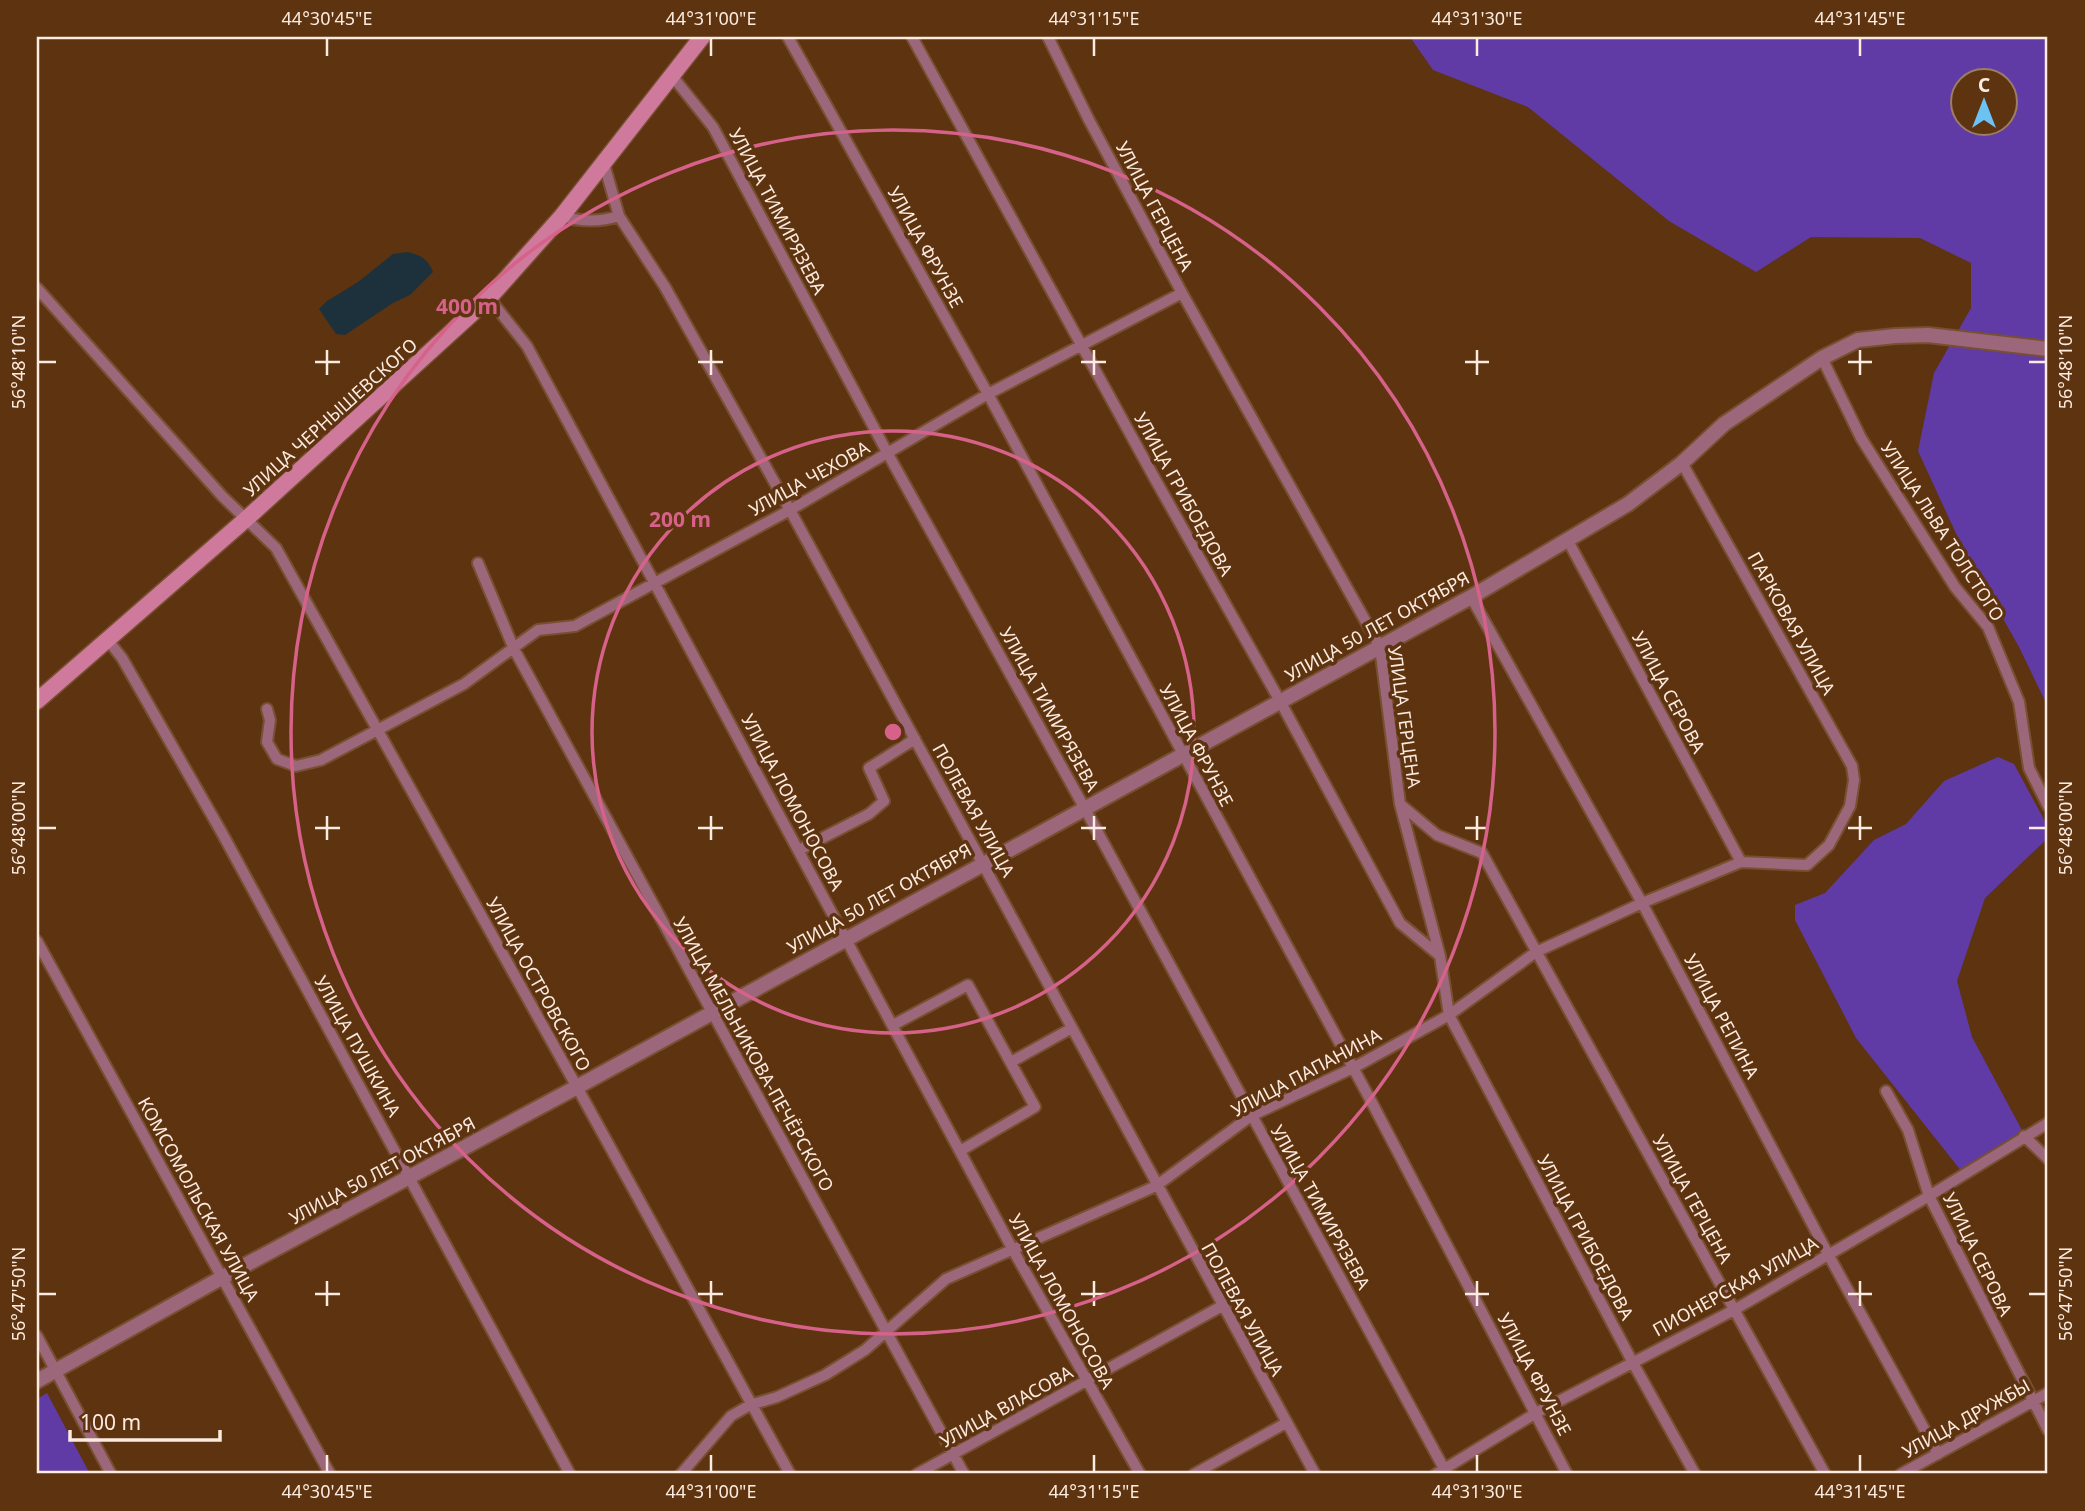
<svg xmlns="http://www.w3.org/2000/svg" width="2085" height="1511" font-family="'Noto Sans',sans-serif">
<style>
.green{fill:#603ba5;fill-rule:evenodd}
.water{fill:#1d313c}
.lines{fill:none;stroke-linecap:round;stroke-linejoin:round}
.minor-casing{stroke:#775031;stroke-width:14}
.tertiary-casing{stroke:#775031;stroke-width:18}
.secondary-casing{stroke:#775031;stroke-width:19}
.minor{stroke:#9c667b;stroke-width:10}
.tertiary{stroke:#9c667b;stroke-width:14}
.secondary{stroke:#cf799c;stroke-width:16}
.ticks{fill:none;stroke:#fcebe0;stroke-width:2.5}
.ring{fill:none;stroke:#d6628a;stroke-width:3.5}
.labels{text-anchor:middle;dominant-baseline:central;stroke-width:7;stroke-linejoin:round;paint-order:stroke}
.street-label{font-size:18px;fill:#fcebe0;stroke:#5e3310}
.centre{fill:#d6628a;stroke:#5e3310;stroke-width:3.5}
.ring-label{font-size:21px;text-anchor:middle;font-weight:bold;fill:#d6628a;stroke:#5e3310;stroke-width:7;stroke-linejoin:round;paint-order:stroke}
.neatline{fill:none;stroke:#fcebe0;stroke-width:2.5}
.ticks-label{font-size:18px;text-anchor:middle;fill:#fcebe0}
</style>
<rect width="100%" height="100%" fill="#5e3310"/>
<path class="green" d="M1410,37H2048V707L2019,647L1960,542L1918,451L1934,373L1971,308V263L1920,238L1811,237L1756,272L1669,221L1528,107L1433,70ZM1962,80H2004V122H1962Z
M1998,757L2014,764L2048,827V838L1985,898L1957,981L1972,1037L2024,1134L1962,1172L1856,1038L1795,920V905L1825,893L1874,840L1906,824L1944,781Z
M47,1393L90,1474H37V1399Z"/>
<path class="water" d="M407,252C421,255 428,259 433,272L410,295L393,303L345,335L336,334L319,309L327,301L358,282L393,254Z"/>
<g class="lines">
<defs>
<path id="minor" d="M788,37L988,394L1370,1099L1567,1474
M912,37L1155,479L1280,701L1400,923L1440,956
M1048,37L1089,120L1182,293L1380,647L1400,804L1437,835L1482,853L1825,1474
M673,77L713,127L888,454L1084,807L1447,1474
M604,164L619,216L665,287L790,510L1315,1474
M562,216C581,222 600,222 619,216
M37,288L222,496L276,548L577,1087L790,1474
M489,298L527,346L1013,1250L1140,1474
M1822,358L1861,438L1955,587L1988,627L2019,702L2029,768L2048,806
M1567,539L1741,862
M478,563L514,649L964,1474
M1471,597L1642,903L1828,1254L1938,1454
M107,639L122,658L222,833L570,1474
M267,709L270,720L267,742L277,759L296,766L321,760L464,684L538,630L575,626L790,510L988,394L1182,293
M1400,804L1440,956L1449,1015L1633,1363L1695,1474
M799,850L869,814L884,801L869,768L915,739
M37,941L330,1474
M893,1025L968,985L1035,1107L960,1151
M1011,1062L1072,1028
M1886,1091L1908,1130L1929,1196L2048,1430
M2024,1136L2048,1159
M37,1336L111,1474
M681,1474L731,1416L750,1405L777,1397L825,1375L865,1350L946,1279L1156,1186L1251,1116L1353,1068L1449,1015L1536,952L1642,903L1741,862L1807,865L1829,845L1850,806L1854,780L1852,766L1682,463
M917,1474L1222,1306
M1194,1474L1286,1423
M1436,1474L1536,1413L1734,1310L1929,1196L2048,1123
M1901,1474L2048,1393"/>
<path id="tertiary" d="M37,1381L223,1277L577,1087L1471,597L1628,504L1682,463L1724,424L1822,358L1858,340L1895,336L1928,335L2048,349"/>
<path id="secondary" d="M37,701L245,520L489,298L562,216L702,37"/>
</defs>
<use href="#minor" class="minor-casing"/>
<use href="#tertiary" class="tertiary-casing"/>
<use href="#secondary" class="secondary-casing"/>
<use href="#minor" class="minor"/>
<use href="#tertiary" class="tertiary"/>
<use href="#secondary" class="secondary"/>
</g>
<path class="ticks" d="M327,38V56M711,38V56M1094,38V56M1477,38V56M1860,38V56M327,350V375M711,350V375M1094,350V375M1477,350V375M1860,350V375M38,362H56M315,362H340M698,362H723M1081,362H1106M1465,362H1489M1848,362H1872M2029,362H2046M327,816V840M711,816V840M1094,816V840M1477,816V840M1860,816V840M38,828H56M315,828H340M698,828H723M1081,828H1106M1465,828H1489M1848,828H1872M2029,828H2046M327,1281V1306M711,1281V1306M1094,1281V1306M1477,1281V1306M1860,1281V1306M38,1294H56M315,1294H340M698,1294H723M1081,1294H1106M1465,1294H1489M1848,1294H1872M2029,1294H2046M327,1455V1472M711,1455V1472M1094,1455V1472M1477,1455V1472M1860,1455V1472"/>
<g class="ring">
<circle cx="893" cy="732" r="301"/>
<circle cx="893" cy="732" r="602"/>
</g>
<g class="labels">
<g class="street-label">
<text transform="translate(1155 206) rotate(62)">УЛИЦА ГЕРЦЕНА</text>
<text transform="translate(778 211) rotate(62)">УЛИЦА ТИМИРЯЗЕВА</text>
<text transform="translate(926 247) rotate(61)">УЛИЦА ФРУНЗЕ</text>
<text transform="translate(330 417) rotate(-42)">УЛИЦА ЧЕРНЫШЕВСКОГО</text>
<text transform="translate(809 478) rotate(-29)">УЛИЦА ЧЕХОВА</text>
<text transform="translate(1184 494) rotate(61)">УЛИЦА ГРИБОЕДОВА</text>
<text transform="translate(1943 531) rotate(57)">УЛИЦА ЛЬВА ТОЛСТОГО</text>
<text transform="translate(1792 623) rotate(61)">ПАРКОВАЯ УЛИЦА</text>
<text transform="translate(1377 626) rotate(-29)">УЛИЦА 50 ЛЕТ ОКТЯБРЯ</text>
<text transform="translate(1669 692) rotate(62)">УЛИЦА СЕРОВА</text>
<text transform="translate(1050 709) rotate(61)">УЛИЦА ТИМИРЯЗЕВА</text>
<text transform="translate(1405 717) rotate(82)">УЛИЦА ГЕРЦЕНА</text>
<text transform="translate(1197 745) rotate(62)">УЛИЦА ФРУНЗЕ</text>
<text transform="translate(793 802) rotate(62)">УЛИЦА ЛОМОНОСОВА</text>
<text transform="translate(974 810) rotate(61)">ПОЛЕВАЯ УЛИЦА</text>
<text transform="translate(879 898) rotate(-29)">УЛИЦА 50 ЛЕТ ОКТЯБРЯ</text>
<text transform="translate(539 984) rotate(61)">УЛИЦА ОСТРОВСКОГО</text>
<text transform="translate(1722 1016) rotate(62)">УЛИЦА РЕПИНА</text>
<text transform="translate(358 1046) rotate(61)">УЛИЦА ПУШКИНА</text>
<text transform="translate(754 1054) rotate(61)">УЛИЦА МЕЛЬНИКОВА-ПЕЧЁРСКОГО</text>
<text transform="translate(1306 1072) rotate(-28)">УЛИЦА ПАПАНИНА</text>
<text transform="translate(382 1170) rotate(-28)">УЛИЦА 50 ЛЕТ ОКТЯБРЯ</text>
<text transform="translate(199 1199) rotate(61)">КОМСОМОЛЬСКАЯ УЛИЦА</text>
<text transform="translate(1693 1199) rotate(61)">УЛИЦА ГЕРЦЕНА</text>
<text transform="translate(1321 1207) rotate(61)">УЛИЦА ТИМИРЯЗЕВА</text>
<text transform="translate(1586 1237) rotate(62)">УЛИЦА ГРИБОЕДОВА</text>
<text transform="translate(1978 1254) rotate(64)">УЛИЦА СЕРОВА</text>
<text transform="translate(1735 1286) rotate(-29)">ПИОНЕРСКАЯ УЛИЦА</text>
<text transform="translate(1062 1301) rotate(61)">УЛИЦА ЛОМОНОСОВА</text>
<text transform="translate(1243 1309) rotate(61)">ПОЛЕВАЯ УЛИЦА</text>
<text transform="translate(1535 1374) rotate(62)">УЛИЦА ФРУНЗЕ</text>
<text transform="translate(1006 1406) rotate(-29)">УЛИЦА ВЛАСОВА</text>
<text transform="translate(1966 1418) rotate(-29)">УЛИЦА ДРУЖБЫ</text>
</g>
</g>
<circle cx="893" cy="732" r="10" class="centre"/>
<g class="ring-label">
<text x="467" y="314">400 m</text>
<text x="680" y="527">200 m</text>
</g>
<rect width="2085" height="1511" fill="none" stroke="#5e3310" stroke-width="77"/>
<g transform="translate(1984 102)"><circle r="33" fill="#5e3310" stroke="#9d7d63" stroke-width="2"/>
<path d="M0-5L12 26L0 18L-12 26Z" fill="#6cc2f3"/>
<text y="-10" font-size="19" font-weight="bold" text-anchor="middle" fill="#fcebe0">С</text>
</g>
<path d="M70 1430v10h150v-10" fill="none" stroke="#fcebe0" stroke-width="3.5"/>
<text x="80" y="1430" font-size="21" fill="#fcebe0" stroke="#5e3310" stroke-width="5" paint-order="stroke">100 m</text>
<rect x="38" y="38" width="2008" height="1434" class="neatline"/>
<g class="ticks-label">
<text x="327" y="25">44°30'45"E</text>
<text x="711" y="25">44°31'00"E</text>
<text x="1094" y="25">44°31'15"E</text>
<text x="1477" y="25">44°31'30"E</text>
<text x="1860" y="25">44°31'45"E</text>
<text transform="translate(19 362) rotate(-90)" y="6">56°48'10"N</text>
<text transform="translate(2066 362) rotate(-90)" y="6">56°48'10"N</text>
<text transform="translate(19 828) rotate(-90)" y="6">56°48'00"N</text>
<text transform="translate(2066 828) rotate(-90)" y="6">56°48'00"N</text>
<text transform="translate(19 1294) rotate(-90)" y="6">56°47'50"N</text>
<text transform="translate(2066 1294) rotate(-90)" y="6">56°47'50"N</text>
<text x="327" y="1498">44°30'45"E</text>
<text x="711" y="1498">44°31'00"E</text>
<text x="1094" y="1498">44°31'15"E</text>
<text x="1477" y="1498">44°31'30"E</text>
<text x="1860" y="1498">44°31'45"E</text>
</g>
</svg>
